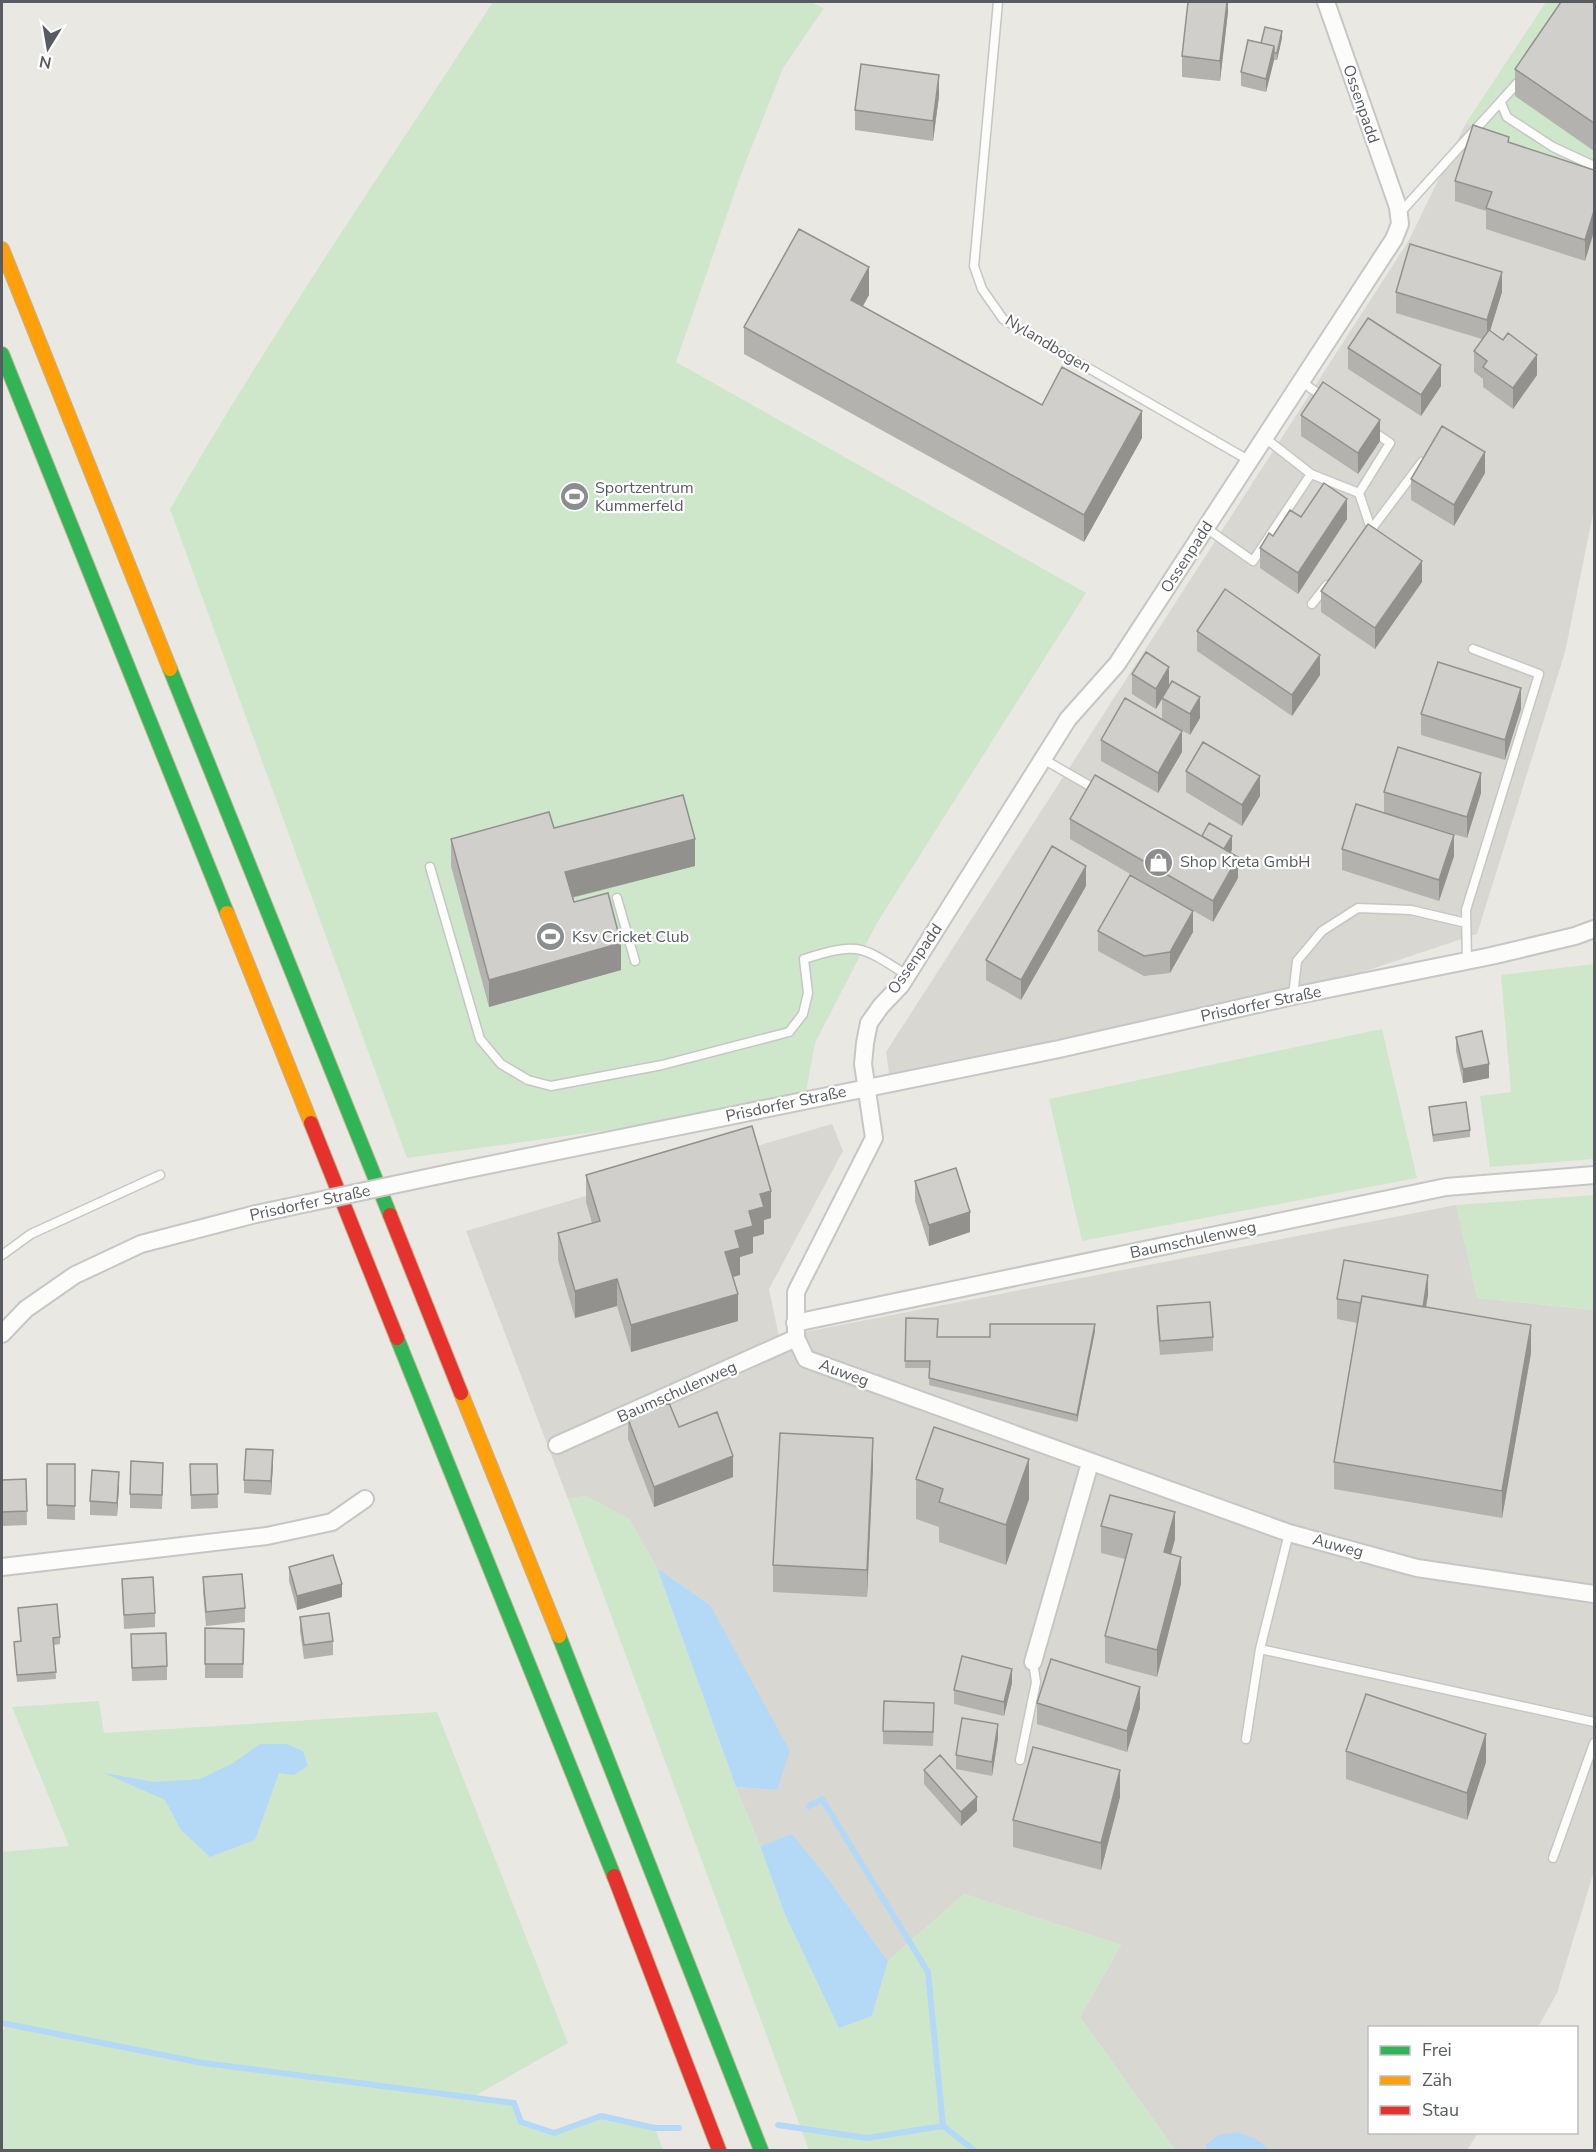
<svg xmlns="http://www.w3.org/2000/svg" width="1596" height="2152" font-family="'Nunito Sans',sans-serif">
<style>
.industrial{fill:#d9d7d2}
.green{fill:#cee7cb}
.water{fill:#b4d9f6}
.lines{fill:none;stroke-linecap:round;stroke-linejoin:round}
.stream{stroke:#b4d9f6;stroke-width:6}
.lane-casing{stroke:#c6c6c5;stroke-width:11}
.street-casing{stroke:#c6c6c5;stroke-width:20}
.fast-casing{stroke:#c1b390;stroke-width:16}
.slow-casing{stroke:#c1b390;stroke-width:16}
.jam-casing{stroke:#c1b390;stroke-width:16}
.lane{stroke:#fcfcfb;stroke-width:8}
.street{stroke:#fcfcfb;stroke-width:16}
.fast{stroke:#30b455;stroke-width:14}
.slow{stroke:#ff9f0a;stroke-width:14}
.jam{stroke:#e5322d;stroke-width:14}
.street-bridge-casing{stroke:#c6c6c5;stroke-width:20;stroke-linecap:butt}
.street-bridge{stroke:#fcfcfb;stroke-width:16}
.wall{fill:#b3b2af}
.shaded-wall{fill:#92918e}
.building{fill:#d0cfcb;stroke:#92918e;stroke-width:1.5}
.labels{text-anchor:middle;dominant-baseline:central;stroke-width:4.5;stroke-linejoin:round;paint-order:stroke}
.street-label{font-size:16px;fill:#585c62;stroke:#fff}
.poi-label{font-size:16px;fill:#585c62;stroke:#fff;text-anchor:start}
</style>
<rect width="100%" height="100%" fill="#eae8e2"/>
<path class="industrial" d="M1466,123L1594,181V509L1565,652L1477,934L1293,995L891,1087L886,1052L1409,240Z
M832,1124L843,1151L769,1289L779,1337L1456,1205L1478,1298L1594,1310V1871L1557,1993L1538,2027L1370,2028V2132L1478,2133L1467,2150H1175L1080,2017L1121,1945L964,1894L888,1961L827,1877L792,1835L760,1846L736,1787L777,1790L710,1605L657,1568L629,1519L586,1496L568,1499L466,1231Z"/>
<path class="green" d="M493,2H810L824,8L783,68L741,174L676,362L1086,593L877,923L815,1043L804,1103L407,1158L170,509C270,335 384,169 493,2Z
M1546,2H1594V181L1466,123Z
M1594,964V1159L1490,1167L1480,1096L1511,1092L1501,975Z
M1382,1029L1417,1178L1082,1241L1049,1099Z
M1594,1195V1310L1477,1298L1456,1205Z
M586,1496L629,1519L657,1568L736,1787L760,1846L784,1912L872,2016L888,1961L964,1894L1121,1945L1080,2017L1175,2150H809L568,1499Z
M99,1701L104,1733L437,1712L568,2043L471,2098L514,2103L521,2122L554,2133L601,2116L655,2128L663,2150H2V2033L7,2024L2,2023V1852L69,1846L12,1707Z"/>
<path class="water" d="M657,1568L710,1605L790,1751L777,1790L736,1787Z
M260,1744H286L303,1751L308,1766L294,1775L279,1773L255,1840L210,1857L181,1830L165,1800L104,1773L155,1782L200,1779L233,1763Z
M792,1834L827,1877L888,1961L872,2016L839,2028L784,1912L760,1846Z
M1238,2132L1258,2140L1270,2150H1207L1206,2145L1218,2135Z"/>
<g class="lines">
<path class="stream" d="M809,1806L822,1799L928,1972L943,2126L974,2150
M2,2023L203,2063L514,2103L521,2122L554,2133L601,2116L655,2128H679
M778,2125L867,2138L943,2126"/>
<defs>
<path id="lane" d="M998,2L974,266L982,289L1003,319L1250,461
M1501,103L1507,117L1553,147L1594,166
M1399,214L1521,79
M1302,382L1326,399
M1265,438L1311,474L1359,493L1390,443L1371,430
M1359,493L1372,532
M1206,528L1253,561L1311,474
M1367,535L1422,462
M1312,604L1327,585
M1043,759L1097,790
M430,867L480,1039L501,1064L528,1080L551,1086L662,1065L789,1032L803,1014L808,993L804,959C859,942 859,945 907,975
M617,898L635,961
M1467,960L1466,910L1539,674L1473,649
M1293,996L1297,961L1322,931L1358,908L1411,910L1466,923
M2,1255L31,1234L160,1175
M1260,1649L1594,1722
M1246,1739L1260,1649L1289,1533
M1020,1760L1036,1682L1033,1662
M1553,1858L1594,1743"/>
<path id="street" d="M1326,2L1398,207L1400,224L1394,239L1117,664L1068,719L901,985L881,1006L869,1023L865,1043L863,1064L874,1138L796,1292V1338L806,1359L1289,1533L1417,1568L1594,1594
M459,1171L1059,1049L1293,996L1491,956L1575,936L1594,929
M795,1323L1446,1187L1594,1175
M2,1334L26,1309L75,1275L141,1244L256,1214
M557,1445L796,1338
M2,1567L267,1536L332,1522L365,1499
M1033,1662L1090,1463"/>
<path id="fast" d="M2,354L227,913
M170,669L390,1215
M397,1338L614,1876
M559,1636L761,2150"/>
<path id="slow" d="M2,249L170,669
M227,913L311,1123
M461,1393L559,1636"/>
<path id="jam" d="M311,1123L397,1338
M390,1215L461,1393
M614,1876L719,2150"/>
</defs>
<use href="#lane" class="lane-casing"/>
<use href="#street" class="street-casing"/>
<use href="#fast" class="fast-casing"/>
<use href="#slow" class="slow-casing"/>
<use href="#jam" class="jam-casing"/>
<use href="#lane" class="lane"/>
<use href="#street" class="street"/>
<use href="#fast" class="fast"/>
<use href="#slow" class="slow"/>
<use href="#jam" class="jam"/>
<defs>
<path id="street-bridge" d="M256,1214L459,1171"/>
</defs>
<use href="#street-bridge" class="street-bridge-casing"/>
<use href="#street-bridge" class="street-bridge"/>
</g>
<path class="wall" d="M1228,2V12L1220,81L1182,77V56Z
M1594,2V151L1515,96V69Z
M1282,38L1277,60H1274L1266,92L1241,86V72L1261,43Z
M939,96L933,141L855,130V110Z
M1509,143L1594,170L1585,261L1486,229V211L1455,201V181Z
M1396,292H1502L1490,330L1537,375L1513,409L1483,387V379L1474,372V351L1482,339L1396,313Z
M869,295L863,306L1042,405L1142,438L1084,542L744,354V327Z
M1348,348L1441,386L1421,416L1348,369Z
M1301,415L1380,441L1358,474L1301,436Z
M1485,473L1454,526L1411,500V479Z
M1301,517L1347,519L1298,594L1260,568V548L1273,536Z
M1422,582L1375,649L1321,612V591Z
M1197,631L1320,675L1292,716L1197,651Z
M1132,674L1169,686L1200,718L1190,735L1162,719V699L1156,709L1132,694Z
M1521,709L1505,760L1421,735V714Z
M1101,740L1182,752L1158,793L1101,761Z
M1186,771L1260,796L1242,826L1186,792Z
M1384,792L1481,793L1467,838L1384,813Z
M1070,819L1202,836L1232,850L1230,852L1238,878L1213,922L1070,839Z
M554,828L695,866L572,898L574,902L621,970L489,1007L451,866V839Z
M1342,849L1454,856L1439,901L1342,870Z
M1086,886L1021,1000L986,980V960Z
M1098,931L1193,932L1170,973L1144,976L1098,951Z
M1456,1037L1489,1078L1463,1083L1456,1051Z
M1429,1107L1470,1130V1137L1433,1142Z
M586,1175L771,1218L764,1220V1234L753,1237V1253L740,1257V1275L733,1277L738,1321L631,1352L617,1306L575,1318L558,1260V1233L592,1223L586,1202Z
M915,1181L970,1232L929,1246L915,1201Z
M1428,1295L1426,1307L1531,1353L1502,1518L1334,1489V1462L1357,1323L1337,1319V1299Z
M1157,1306L1213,1337V1351L1160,1355L1157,1320Z
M906,1318L938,1337H990L1095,1331L1077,1422L929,1385L930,1368H905Z
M628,1419L679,1427L733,1477L654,1507L628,1439Z
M47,1464H75V1520L47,1519Z
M190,1464H217L218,1508L191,1509Z
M273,1464L271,1495L244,1493V1480Z
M873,1466L867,1597L773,1592V1565Z
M163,1476L162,1509L130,1508V1494Z
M26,1479L27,1525L2,1526V1480Z
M916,1479L1029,1499L1006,1565L939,1542V1527L916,1519Z
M119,1486L117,1516L90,1515V1501Z
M1101,1526L1175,1539L1171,1554L1181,1584L1157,1677L1105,1663V1636L1125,1559L1101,1553Z
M289,1567L342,1597L297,1610L289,1581Z
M203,1577L245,1608V1622L206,1626L203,1591Z
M122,1579L155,1613V1627L124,1629Z
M18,1608L60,1637V1644L54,1645L56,1679L17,1682L14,1642L21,1641Z
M300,1617L333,1641V1655L304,1659L300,1631Z
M205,1628L244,1629L243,1678H205Z
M131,1634L167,1666V1680L132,1681Z
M1012,1683L1004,1716L954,1704V1690Z
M1037,1703L1140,1708L1127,1752L1037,1724Z
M934,1716L933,1746L883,1744V1731Z
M998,1738L992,1776L956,1769V1755Z
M1346,1751L1486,1762L1467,1820L1346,1779Z
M924,1770L977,1811L961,1826L924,1784Z
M1120,1797L1101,1870L1013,1847V1820Z"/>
<path class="shaded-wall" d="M1227,2H1228V12L1220,81V61Z
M1282,31V38L1277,60V53Z
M1274,46V60L1266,92V79Z
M939,75V96L933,141V121Z
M1594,211V232L1585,261V240Z
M869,267V295L851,327V300Z
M1502,272V292L1487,341V320Z
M1537,355V375L1513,409V388Z
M1441,365V386L1421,416V395Z
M1142,411V438L1084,542V515Z
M1380,420V441L1358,474V453Z
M1485,452V473L1454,526V505Z
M1347,499V519L1298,594V573Z
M1422,561V582L1375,649V628Z
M1320,655V675L1292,716V695Z
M1169,667V687L1156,709V689Z
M1521,688V709L1505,760V740Z
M1200,697V718L1190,735V714Z
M1182,731V752L1158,793V773Z
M1481,773V793L1467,838V817Z
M1260,776V796L1242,826V805Z
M1454,835V856L1439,901V880Z
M1232,836V850L1221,868V854Z
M695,839V866L565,899V872Z
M1238,857V878L1213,922V901Z
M1086,866V886L1021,1000V980Z
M1193,911V932L1170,973V952Z
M621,943V970L489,1007V980Z
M1489,1064V1078L1463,1083V1069Z
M771,1191V1218L764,1220V1234L753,1237V1253L740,1257V1275L725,1279V1252L735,1231L760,1194Z
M970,1212V1232L929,1246V1225Z
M1428,1275V1295L1421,1334V1313Z
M617,1279V1306L575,1318V1291Z
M738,1294V1321L631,1352V1325Z
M1095,1324V1331L1077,1422V1415Z
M1531,1325V1353L1502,1518V1491Z
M873,1438V1466L867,1597V1570Z
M273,1450V1464L271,1495V1481Z
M733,1456V1477L654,1507V1487Z
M1029,1459V1499L1006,1565V1525Z
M119,1472V1486L117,1516V1503Z
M1175,1512V1539L1164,1580V1552Z
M1181,1557V1584L1157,1677V1650Z
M342,1584V1597L297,1610V1596Z
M1012,1669V1683L1004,1716V1702Z
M1140,1687V1708L1127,1752V1731Z
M998,1724V1738L992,1776V1762Z
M1486,1734V1762L1467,1820V1793Z
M1120,1770V1797L1101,1870V1843Z
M977,1797V1811L961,1826V1812Z"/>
<path class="building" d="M1188,2H1227L1220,61L1182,56Z
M1561,2H1594V123L1515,69Z
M1265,27L1282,31L1277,53H1274V46L1261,43Z
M1248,40L1274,46L1266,79L1241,72Z
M861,64L939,75L933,121L855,110Z
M1473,125L1509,137L1508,142L1594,170V211L1585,240L1486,208L1492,192L1455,181Z
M799,229L869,267L851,300L1042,405L1062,367L1142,411L1084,515L744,327Z
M1410,244L1502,272L1487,320L1396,292Z
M1368,318L1441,365L1421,395L1348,348Z
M1489,330L1503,340L1508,333L1537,355L1513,388L1483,367L1487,361L1474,351Z
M1323,382L1380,420L1358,453L1301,415Z
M1442,426L1485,452L1454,505L1411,479Z
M1324,483L1347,499L1298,573L1260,548L1269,533L1273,536L1290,510L1301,517Z
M1368,524L1422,561L1375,628L1321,591Z
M1225,589L1320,655L1292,695L1197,631Z
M1146,652L1169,667L1156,689L1132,674Z
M1438,662L1521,688L1505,740L1421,714Z
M1172,681L1200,697L1190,714L1162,698Z
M1125,698L1182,731L1158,773L1101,740Z
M1203,742L1260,776L1242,805L1186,771Z
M1398,747L1481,773L1467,817L1384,792Z
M1095,775L1238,857L1213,901L1070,819Z
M683,795L695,839L565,872L574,902L608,893L621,943L489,980L451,839L549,812L554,828Z
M1356,804L1454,835L1439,880L1342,849Z
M1209,823L1232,836L1224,849L1202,836Z
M1052,846L1086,866L1021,980L986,960Z
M1130,875L1193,911L1170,952L1144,956L1098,931Z
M1482,1031L1489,1064L1463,1069L1456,1037Z
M1466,1102L1470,1130L1433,1135L1429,1107Z
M752,1126L771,1191L760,1194L764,1207L749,1211L753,1226L735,1231L740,1248L725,1252L738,1294L631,1325L617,1279L575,1291L558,1233L600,1221L586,1175Z
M956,1168L970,1212L929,1225L915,1181Z
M1344,1260L1428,1275L1423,1307L1362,1296L1361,1303L1337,1299Z
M1362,1296L1531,1325L1502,1491L1334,1462Z
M1210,1302L1213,1337L1160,1341L1157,1306Z
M906,1318L938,1319L937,1337H990V1324H1095L1077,1415L929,1378L930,1361H905Z
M669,1403L679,1427L717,1412L733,1456L654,1487L628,1419Z
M934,1427L1029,1459L1006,1525L939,1502L943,1489L916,1479Z
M780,1433L873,1438L867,1570L773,1565Z
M246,1449L273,1450L271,1481L244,1480Z
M131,1461L163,1463L162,1495L130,1494Z
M47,1464H75V1506L47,1505Z
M190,1464H217L218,1494L191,1495Z
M92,1470L119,1472L117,1503L90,1501Z
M26,1479L27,1511L2,1512V1480Z
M1110,1495L1175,1512L1164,1552L1181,1557L1157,1650L1105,1636L1132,1534L1101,1526Z
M333,1555L342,1584L297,1596L289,1567Z
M242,1574L245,1608L206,1612L203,1577Z
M153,1577L155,1613L124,1615L122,1579Z
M57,1604L60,1637L53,1638L56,1672L17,1675L14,1642L21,1641L18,1608Z
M329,1613L333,1641L304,1645L300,1617Z
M205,1628L244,1629L243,1664H205Z
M166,1633L167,1666L132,1668L131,1634Z
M962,1656L1012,1669L1004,1702L954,1690Z
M1051,1659L1140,1687L1127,1731L1037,1703Z
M1366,1694L1486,1734L1467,1793L1346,1751Z
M884,1701L934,1703L933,1732L883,1731Z
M962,1718L998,1724L992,1762L956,1755Z
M1033,1747L1120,1770L1101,1843L1013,1820Z
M940,1755L977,1797L961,1812L924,1770Z"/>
<defs>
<symbol id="stadium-disc" viewBox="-11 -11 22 22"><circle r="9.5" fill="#8b8d8f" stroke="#fff"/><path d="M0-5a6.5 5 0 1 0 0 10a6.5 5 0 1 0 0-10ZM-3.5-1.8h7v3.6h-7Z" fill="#fff"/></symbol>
<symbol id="shop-disc" viewBox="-11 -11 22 22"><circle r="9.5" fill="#8b8d8f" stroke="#fff"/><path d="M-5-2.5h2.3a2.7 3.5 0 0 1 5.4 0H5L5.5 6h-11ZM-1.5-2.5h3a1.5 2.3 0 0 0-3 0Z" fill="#fff"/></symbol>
</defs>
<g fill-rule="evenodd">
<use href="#stadium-disc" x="558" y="480" width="33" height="33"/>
<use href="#shop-disc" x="1142" y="846" width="33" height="33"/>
<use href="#stadium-disc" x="534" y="920" width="33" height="33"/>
</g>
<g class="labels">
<g class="street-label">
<text transform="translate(1361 104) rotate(71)">Ossenpadd</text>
<text transform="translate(1048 344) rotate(31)">Nylandbogen</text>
<text transform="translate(1187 557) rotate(-57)">Ossenpadd</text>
<text transform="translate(915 959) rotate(-55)">Ossenpadd</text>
<text transform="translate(1261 1004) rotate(-12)">Prisdorfer Straße</text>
<text transform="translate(786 1104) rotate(-12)">Prisdorfer Straße</text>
<text transform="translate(310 1203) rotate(-12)">Prisdorfer Straße</text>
<text transform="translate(1193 1240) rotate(-12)">Baumschulenweg</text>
<text transform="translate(844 1373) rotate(20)">Auweg</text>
<text transform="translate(677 1392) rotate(-24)">Baumschulenweg</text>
<text transform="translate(1338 1546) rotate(15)">Auweg</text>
</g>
<g class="poi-label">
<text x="595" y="488">Sportzentrum<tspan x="595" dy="18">Kummerfeld</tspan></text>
<text x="1180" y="862">Shop Kreta GmbH</text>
<text x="572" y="937">Ksv Cricket Club</text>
</g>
</g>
<rect width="1596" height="2152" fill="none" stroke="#585c62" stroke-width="6"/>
<rect x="1368" y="2026" width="210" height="108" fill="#ffffff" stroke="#bcbec0" stroke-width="1.5"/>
<rect x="1380" y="2046" width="30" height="9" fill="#30b455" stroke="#bcbec0" stroke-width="1.5"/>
<text x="1422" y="2056" font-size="18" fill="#585c62">Frei</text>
<rect x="1380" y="2076" width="30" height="9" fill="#ff9f0a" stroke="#bcbec0" stroke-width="1.5"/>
<text x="1422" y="2086" font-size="18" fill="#585c62">Zäh</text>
<rect x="1380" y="2106" width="30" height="9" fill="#e5322d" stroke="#bcbec0" stroke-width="1.5"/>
<text x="1422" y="2116" font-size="18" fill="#585c62">Stau</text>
<g transform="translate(48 48) rotate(191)" stroke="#ffffff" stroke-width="4.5" paint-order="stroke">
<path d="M0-4.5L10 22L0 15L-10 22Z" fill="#585c62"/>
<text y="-9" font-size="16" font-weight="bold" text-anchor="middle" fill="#585c62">N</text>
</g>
</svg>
